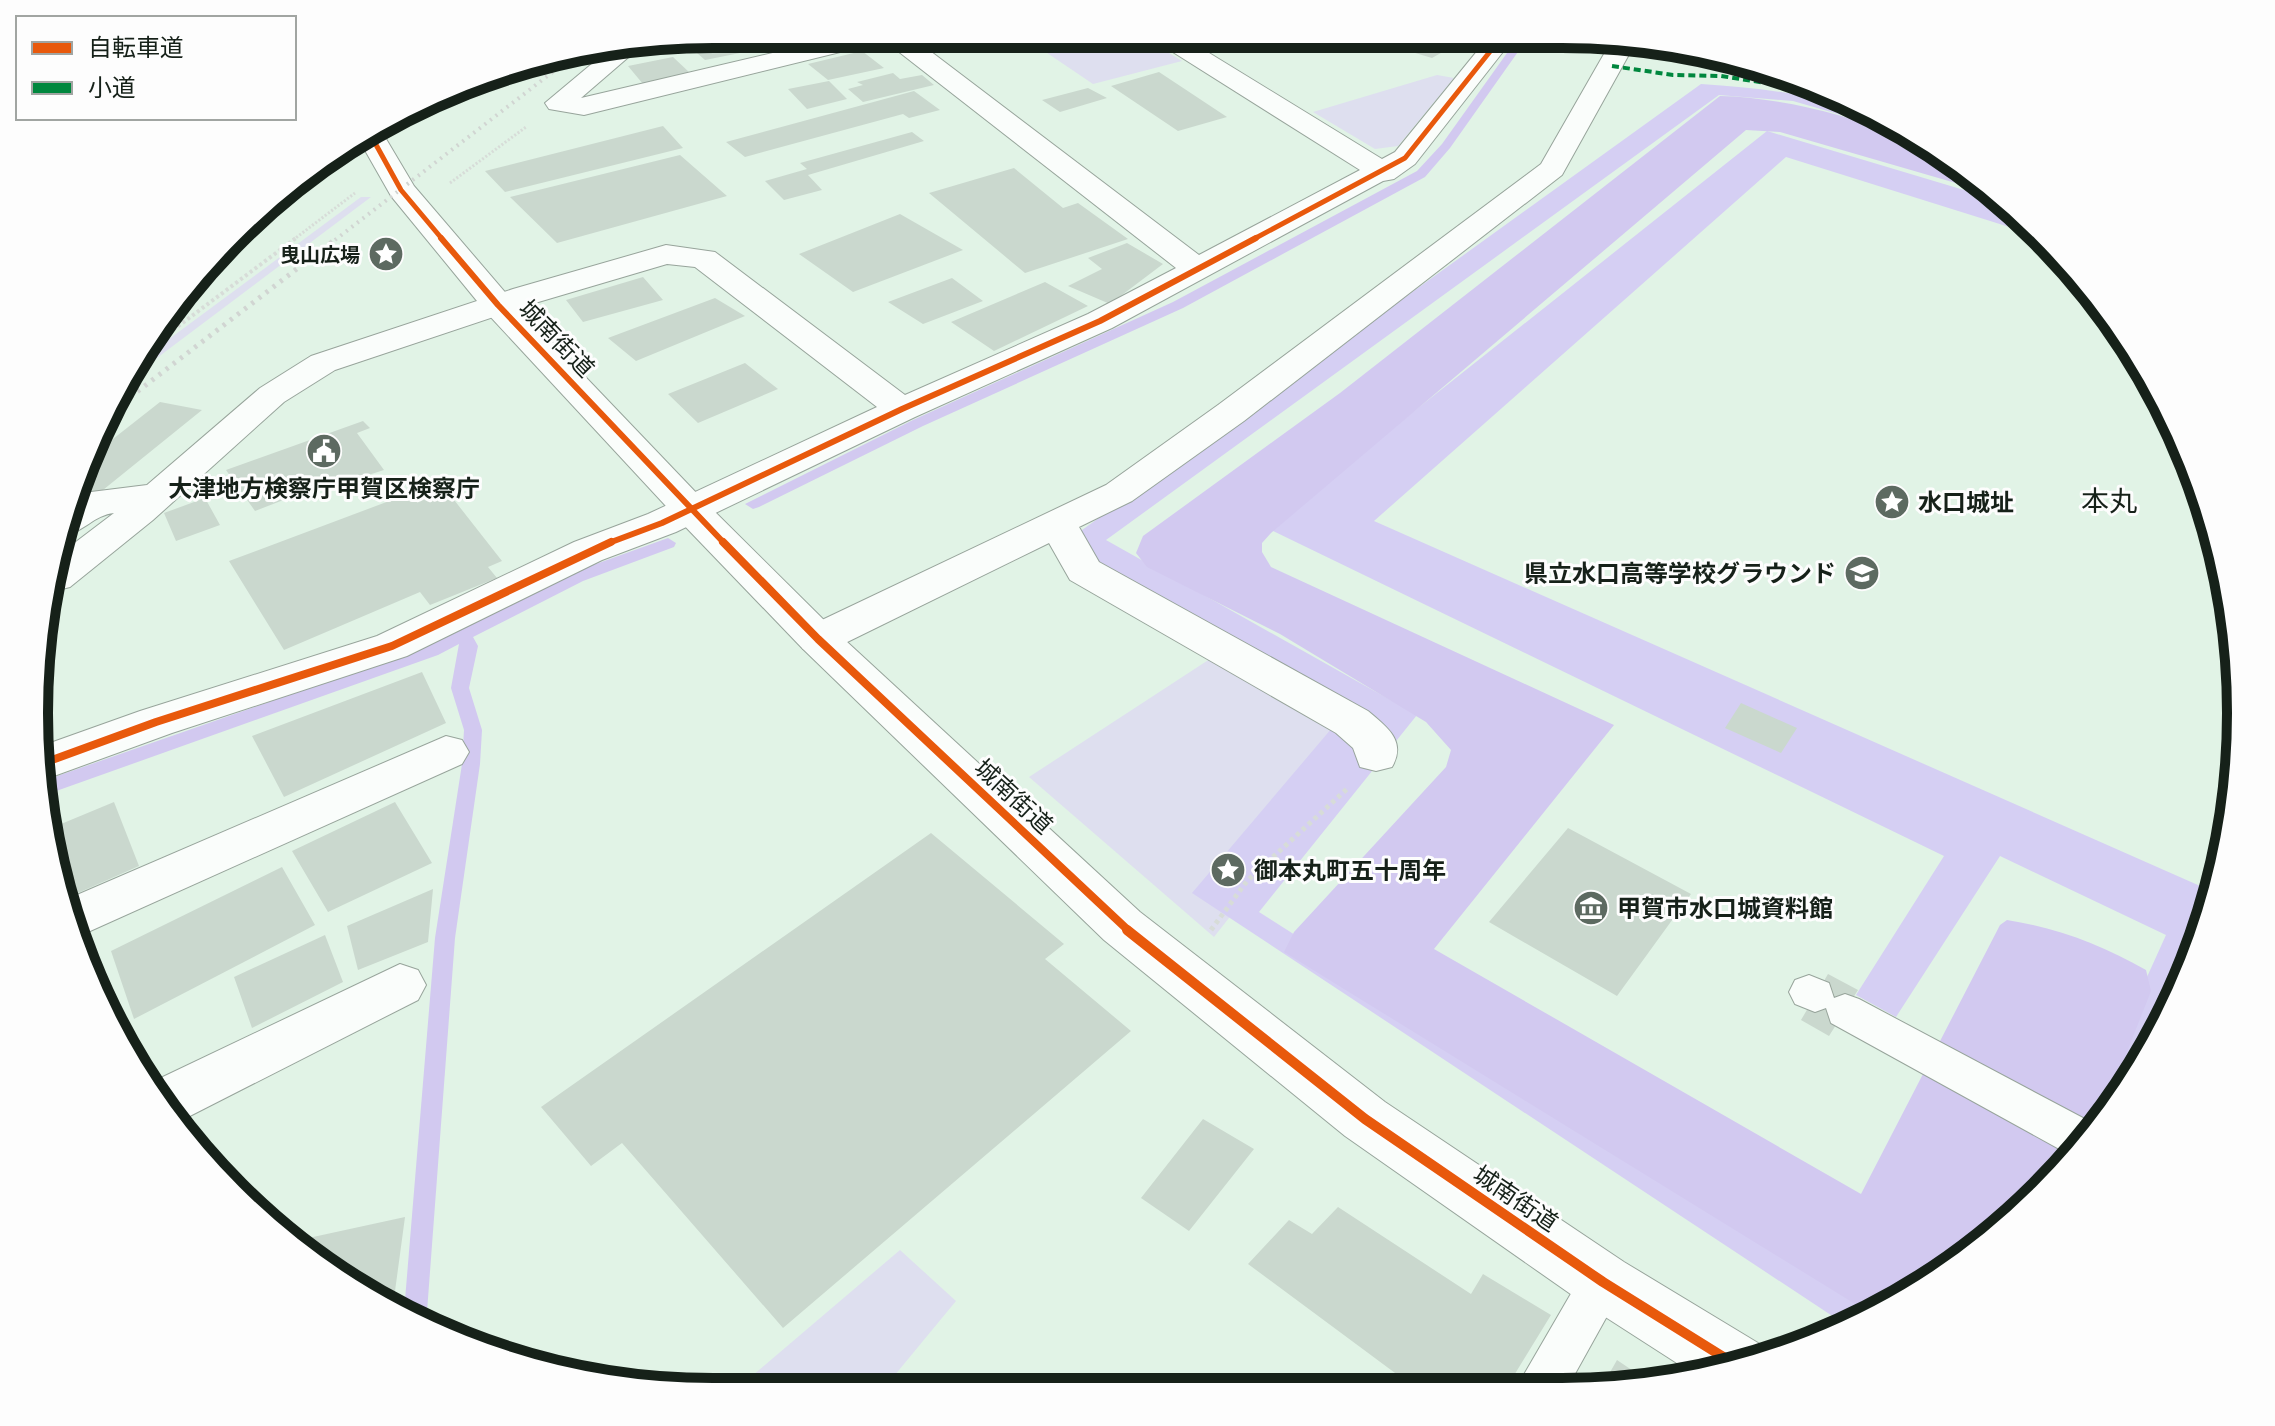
<svg xmlns="http://www.w3.org/2000/svg" width="2275" height="1426" font-family="'Archivo Narrow','Noto Sans JP',sans-serif">
<style>
.green{fill:#dedfef}
.forest{fill:#d5cff3}
.water{fill:#d2c9f0}
.lines{fill:none;stroke-linecap:round;stroke-linejoin:round}
.stream{fill:#d2c9f0;fill-rule:evenodd}
.building{fill:#cad8ce}
.lane-casing{stroke:#97a49b;stroke-width:2}
.street-casing{stroke:#97a49b;stroke-width:2}
.secondary-casing{stroke:#97a49b;stroke-width:2}
.path-far2{stroke:#d7dcd8;stroke-width:3;stroke-dasharray:2 2;stroke-linecap:butt}
.path-far1{stroke:#d7dcd8;stroke-width:4;stroke-dasharray:3 3;stroke-linecap:butt}
.path{stroke:#d7dcd8;stroke-width:5;stroke-dasharray:4 4;stroke-linecap:butt}
.lane{fill:#fafdfb;fill-rule:evenodd}
.street{fill:#fafdfb;fill-rule:evenodd}
.secondary{fill:#fafdfb;fill-rule:evenodd}
.rail-far1{stroke:#d1d5d2;stroke-width:4;stroke-dasharray:2 5;stroke-linecap:butt}
.rail{stroke:#d1d5d2;stroke-width:5;stroke-dasharray:3 6;stroke-linecap:butt}
.quiet{stroke:#00873e;stroke-width:4;stroke-dasharray:7 4;stroke-linecap:butt}
.cycleway-far3-casing{stroke:#fdfdfd;stroke-width:8}
.cycleway-far2-casing{stroke:#fdfdfd;stroke-width:10}
.cycleway-far1-casing{stroke:#fdfdfd;stroke-width:13}
.cycleway-casing{stroke:#fdfdfd;stroke-width:15}
.cycleway-far3{stroke:#e8590c;stroke-width:5}
.cycleway-far2{stroke:#e8590c;stroke-width:6}
.cycleway-far1{stroke:#e8590c;stroke-width:8}
.cycleway{stroke:#e8590c;stroke-width:10}
.labels{text-anchor:middle;dominant-baseline:central;stroke-width:6;stroke-linejoin:round;paint-order:stroke}
.far-poi-label{font-size:20px;font-weight:bold;fill:#162119;stroke:#fdfdfd;text-anchor:end}
.street-label{font-size:24px;fill:#162119;stroke:#fdfdfd}
.poi-label{font-size:24px;font-weight:bold;fill:#162119;stroke:#fdfdfd;text-anchor:start}
.quarter-label{font-size:28px;fill:#162119;stroke:#fdfdfd}
.rim{fill:none;stroke:#162119;stroke-width:10}
</style>
<rect width="100%" height="100%" fill="#e1f3e6"/>
<path class="green" d="M1022,36L1143,37L1182,61L1093,84Z
M1437,75L1454,78L1398,146L1375,149L1313,112Z
M361,197H371L133,376L142,359Z
M1239,640L1381,725L1214,937L1029,777Z
M900,1250L956,1301L885,1387H739Z"/>
<path class="forest" d="M1701,84C1774,89 1839,96 1904,133L1793,101L1719,95L1106,540L1417,715L1259,912L1882,1309L1849,1327L1192,893L1343,715L1064,543Z
M1767,131L2004,202L2044,238L1786,157L1374,521L2216,893L2171,1014L2104,1121L2085,1114L2166,935L2000,856L1896,1017L1856,995L1944,856L1267,528Z"/>
<path class="water" d="M1720,96C1806,98 1933,135 1997,195L1780,132L1746,130L1271,533L1262,543V552L1271,567L1614,725L1434,949L1861,1194L2000,925L2007,920C2058,928 2102,945 2146,970L2151,991L2095,1133L2009,1224L1873,1315L1284,952L1294,932L1446,767L1451,750L1426,722L1280,634L1147,567L1136,553L1143,536L1340,393Z"/>
<g class="lines">
<path class="stream" d="M1517,39H1527L1450,148L1425,177L1183,308L923,426L759,507L753,509L745,504L913,420L1173,302L1417,171L1442,144Z
M668,538L676,543L674,547L583,581L473,637L478,646L469,688L482,730L480,764L455,938L426,1325L404,1312L435,938L462,764L464,730L451,688L459,644L438,655L45,795L43,781L426,647L571,573Z"/>
</g>
<path class="building" d="M757,34L828,35L830,37L774,49Z
M729,36L745,52L705,60L689,46Z
M1405,38L1458,39L1464,40L1432,58L1392,46Z
M862,51L884,68L828,80L808,64Z
M673,57L690,73L643,84L628,66Z
M1159,72L1227,117L1178,131L1111,86Z
M893,73L900,79L922,75L934,85L863,102L848,89L863,85L857,82Z
M829,81L847,99L807,109L788,89Z
M1088,88L1107,98L1060,112L1042,100Z
M914,91L940,110L909,118L903,114L745,157L726,142Z
M663,126L683,148L505,192L485,171Z
M912,132L924,141L808,175L822,190L784,200L765,181L807,169L800,163Z
M680,155L727,196L557,243L510,197Z
M1014,168L1063,208L1078,203L1128,239L1025,273L929,193Z
M900,214L963,250L853,292L799,254Z
M1127,243L1163,264L1110,304L1068,286L1102,269L1088,258Z
M643,277L663,300L583,322L566,300Z
M952,278L983,301L923,324L888,302Z
M1045,282L1088,306L994,351L951,322Z
M715,298L745,316L636,361L608,338Z
M745,363L778,389L698,423L668,394Z
M160,402L202,410L98,494L78,490L70,496L90,457Z
M363,421L370,428L357,433L384,470L359,478L348,475L255,511L226,470Z
M440,482L502,561L488,567L497,578L430,605L420,592L284,650L229,561Z
M205,498L220,525L176,541L164,513Z
M422,672L446,723L284,797L252,736Z
M1741,703L1797,728L1781,753L1725,728Z
M114,802L139,866L62,900L57,889L49,829Z
M395,802L432,863L328,912L292,851Z
M1568,828L1691,894L1617,996L1489,922Z
M931,833L1064,944L1045,959L1131,1031L783,1328L622,1143L591,1166L541,1107Z
M282,867L315,925L134,1019L111,951Z
M433,889L428,942L358,970L347,926Z
M325,935L343,982L252,1028L234,977Z
M1828,974L1858,990L1829,1036L1801,1020Z
M1203,1119L1254,1149L1189,1231L1141,1198Z
M1338,1207L1471,1294L1483,1274L1551,1315L1505,1390H1418L1248,1264L1289,1220L1312,1234Z
M405,1217L393,1306L299,1251L290,1242Z
M1617,1360L1651,1383L1600,1390Z"/>
<g class="lines">
<defs>
<path id="lane" d="M1809,975L1829,983L1834,998L1845,994L1859,999L2100,1127L2072,1156L1831,1023L1826,1008L1815,1012L1795,1004L1789,992L1795,980Z
M1603,1260L1619,1266L1626,1282L1566,1390H1515L1587,1266Z"/>
<path id="street" d="M849,35H909L1199,255L1360,170L1157,42L1154,37H1183L1382,159L1395,152L1487,39H1513L1415,164L1394,179L1383,181L1112,328L915,417L676,532L602,560L407,656L172,733L43,780L39,747L140,711L377,636L574,542L648,514L877,407L695,267L667,264L535,303L335,370L284,402L153,520L70,587L54,591L60,554L114,513C95,515 84,531 65,536L69,502L91,492L147,485L260,388L311,356L513,289L666,245L715,252L905,395L1088,314L1176,268L885,41L584,115L549,109L545,103L606,52L639,48L581,98Z
M1612,40H1637L1562,175L1244,421L1132,501L1079,527L1099,562L1368,711C1387,727 1407,741 1392,767L1376,771L1360,767L1353,748L1336,733L1070,580L1049,543L833,649L818,653L803,649L797,639L803,629L1106,485L1218,405L1541,164Z
M446,736L462,740L469,752L462,764L79,936L63,901Z
M400,964L418,970L426,985L418,1000L180,1121L149,1091L146,1085Z"/>
<path id="secondary" d="M379,127L414,186L510,298L705,502L833,629L1140,912L1385,1102L1624,1262L1763,1346L1768,1358L1738,1369L1697,1376L1582,1302L1345,1136L1104,940L803,649L677,518L486,312L391,196L358,138Z"/>
</defs>
<use href="#lane" class="lane-casing"/>
<use href="#street" class="street-casing"/>
<use href="#secondary" class="secondary-casing"/>
<path class="path-far2" d="M450,183L526,127
M293,240L355,193"/>
<path class="path-far1" d="M149,348L296,238"/>
<path class="path" d="M1211,930L1247,881L1348,788"/>
<use href="#lane" class="lane"/>
<use href="#street" class="street"/>
<use href="#secondary" class="secondary"/>
<path class="rail-far1" d="M335,240L572,57"/>
<path class="rail" d="M116,408L337,238"/>
<path class="quiet" d="M1612,66L1673,75L1721,76L1837,94"/>
<defs>
<path id="cycleway-far3" d="M369,132L401,190L443,240
M1252,240L1405,158L1500,39"/>
<path id="cycleway-far2" d="M441,238L498,305L725,544
M606,544L662,523L902,409L1100,321L1256,238"/>
<path id="cycleway-far1" d="M723,542L818,639L1130,932
M41,764L156,722L392,646L611,542"/>
<path id="cycleway" d="M1127,930L1365,1119L1603,1282L1741,1368"/>
</defs>
<use href="#cycleway-far3" class="cycleway-far3-casing"/>
<use href="#cycleway-far2" class="cycleway-far2-casing"/>
<use href="#cycleway-far1" class="cycleway-far1-casing"/>
<use href="#cycleway" class="cycleway-casing"/>
<use href="#cycleway-far3" class="cycleway-far3"/>
<use href="#cycleway-far2" class="cycleway-far2"/>
<use href="#cycleway-far1" class="cycleway-far1"/>
<use href="#cycleway" class="cycleway"/>
</g>
<defs>
<symbol id="sight-disc" viewBox="-11 -11 22 22"><circle r="9.5" fill="#5d6a61" stroke="#fdfdfd"/><path d="M0-6L1.8-2.2L6-1.7L2.9 1.2L3.7 5.4L0 3.3L-3.7 5.4L-2.9 1.2L-6-1.7L-1.8-2.2Z" fill="#fff"/></symbol>
<symbol id="civic-disc" viewBox="-11 -11 22 22"><circle r="9.5" fill="#5d6a61" stroke="#fdfdfd"/><path d="M-.6-6.5H3V-4.5H.6V-3L4-1V1h2V6H-6V1h2V-1L-.6-3ZM-1.2 2.5V6h2.4V2.5Z" fill="#fff"/></symbol>
<symbol id="school-disc" viewBox="-11 -11 22 22"><circle r="9.5" fill="#5d6a61" stroke="#fdfdfd"/><path d="M0-5L7-2L0 1L-7-2ZM-4 1L0 2.5L4 1V4Q0 6-4 4Z" fill="#fff"/></symbol>
<symbol id="museum-disc" viewBox="-11 -11 22 22"><circle r="9.5" fill="#5d6a61" stroke="#fdfdfd"/><path d="M0-6L6-3V-2H-6V-3ZM-5-1h2V3h-2ZM-1-1h2V3h-2ZM3-1h2V3H3ZM-6 4H6V6H-6Z" fill="#fff"/></symbol>
</defs>
<g fill-rule="evenodd">
<use href="#sight-disc" x="366" y="234" width="40" height="40"/>
<use href="#civic-disc" x="304" y="431" width="40" height="40"/>
<use href="#sight-disc" x="1872" y="482" width="40" height="40"/>
<use href="#school-disc" x="1842" y="553" width="40" height="40"/>
<use href="#sight-disc" x="1208" y="850" width="40" height="40"/>
<use href="#museum-disc" x="1571" y="888" width="40" height="40"/>
</g>
<g class="labels">
<g class="far-poi-label">
<text x="360" y="254">曳山広場</text>
</g>
<g class="street-label">
<text transform="translate(557 338) rotate(46)">城南街道</text>
<text transform="translate(1014 796) rotate(43)">城南街道</text>
<text transform="translate(1516 1198) rotate(34)">城南街道</text>
</g>
<g class="poi-label">
<text x="324" y="488" text-anchor="middle">大津地方検察庁甲賀区検察庁</text>
<text x="1918" y="502">水口城址</text>
<text x="1836" y="573" text-anchor="end">県立水口高等学校グラウンド</text>
<text x="1254" y="870">御本丸町五十周年</text>
<text x="1617" y="908">甲賀市水口城資料館</text>
</g>
<g class="quarter-label">
<text x="2109" y="501">本丸</text>
</g>
</g>
<path d="M0 0H2275V1426H0ZM713 48H1562A665 665 0 0 1 2227 713V713A665 665 0 0 1 1562 1378H713A665 665 0 0 1 48 713V713A665 665 0 0 1 713 48Z" fill="#fdfdfd" fill-rule="evenodd"/>
<path class="rim" d="M713 48H1562A665 665 0 0 1 2227 713V713A665 665 0 0 1 1562 1378H713A665 665 0 0 1 48 713V713A665 665 0 0 1 713 48Z"/>
<rect x="16" y="16" width="280" height="104" fill="#fdfdfd" stroke="#a1a5a2" stroke-width="2"/>
<rect x="32" y="42" width="40" height="12" fill="#e8590c" stroke="#a1a5a2" stroke-width="2"/>
<text x="88" y="56" font-size="24" fill="#162119">自転車道</text>
<rect x="32" y="82" width="40" height="12" fill="#00873e" stroke="#a1a5a2" stroke-width="2"/>
<text x="88" y="96" font-size="24" fill="#162119">小道</text>
</svg>
